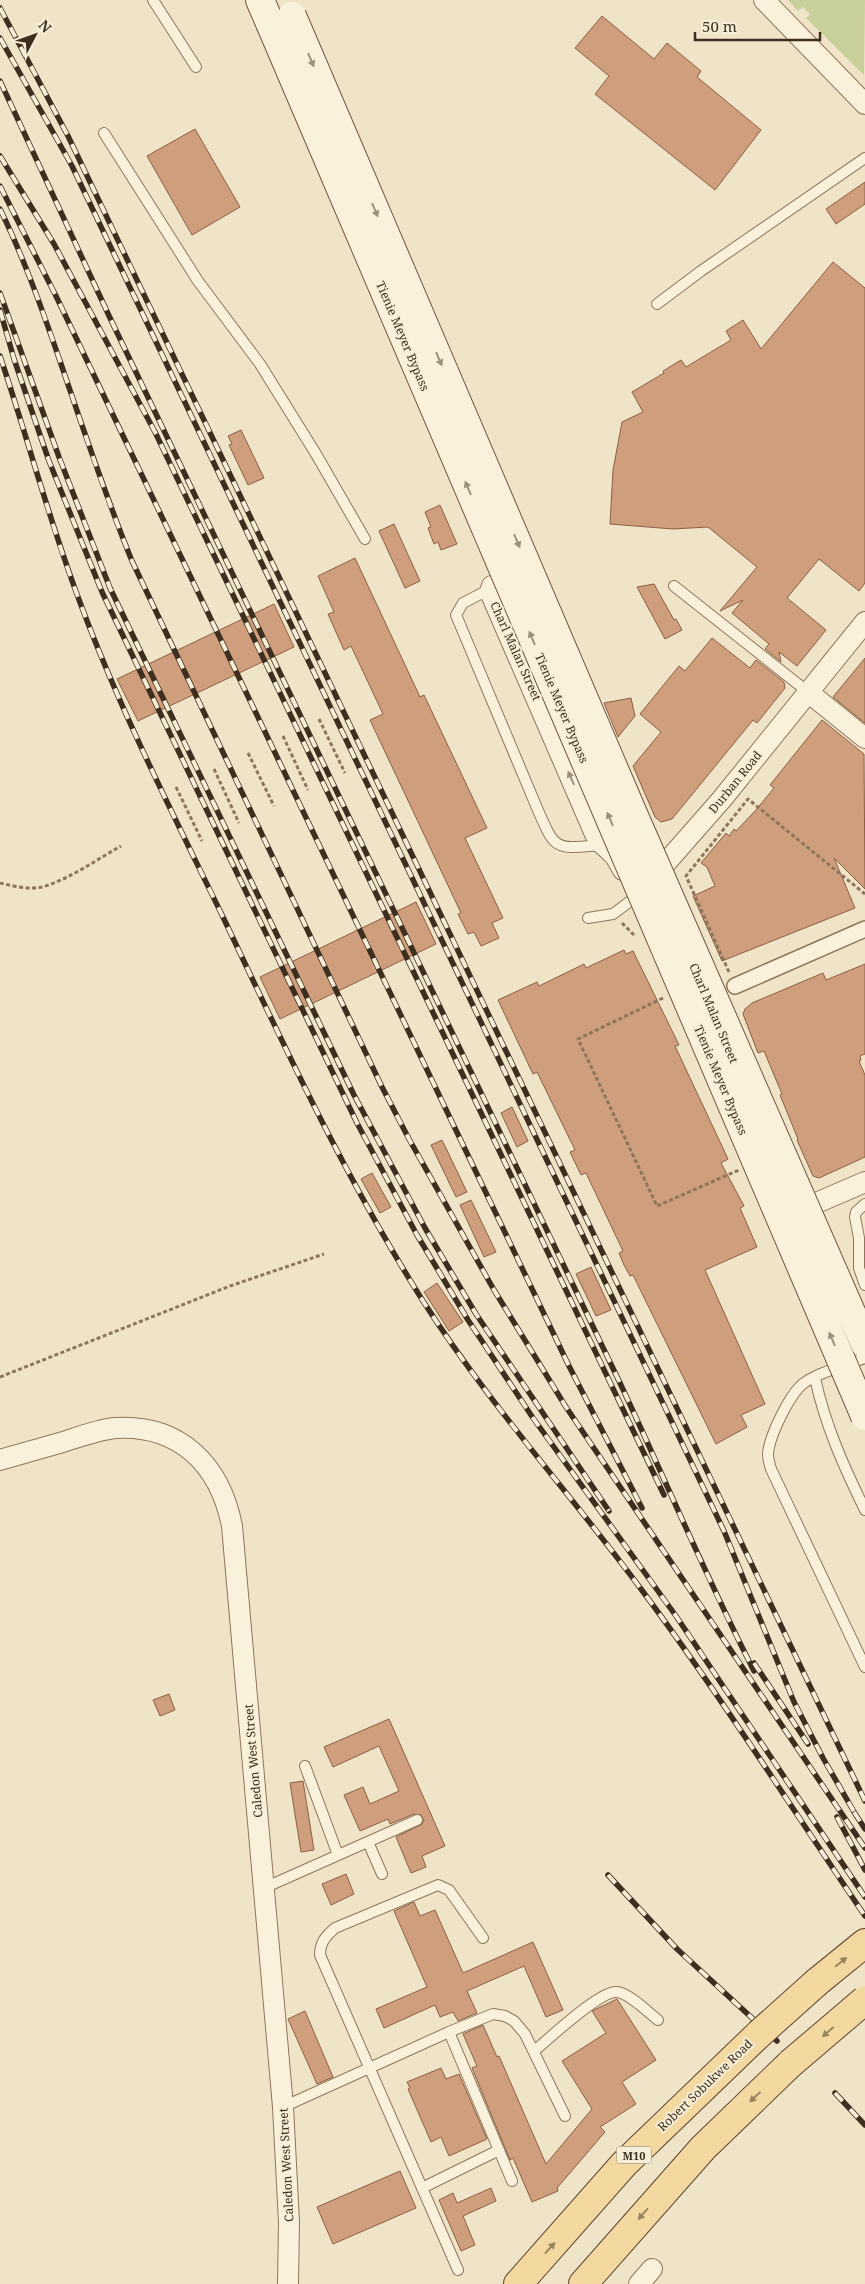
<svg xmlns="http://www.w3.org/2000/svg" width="865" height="2284" font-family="'Noto Serif',serif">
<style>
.green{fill:#c9cf9b}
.building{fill:#cf9f7d;stroke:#8d5f41}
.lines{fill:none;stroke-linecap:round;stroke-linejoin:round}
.service-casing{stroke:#8d765c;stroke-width:12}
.pedestrian-casing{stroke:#8d765c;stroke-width:18}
.minor-casing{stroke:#8d765c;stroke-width:22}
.secondary-casing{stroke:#6f573f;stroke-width:30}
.primary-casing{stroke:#5b4430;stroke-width:30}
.path{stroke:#8d765c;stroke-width:3;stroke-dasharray:4 2.5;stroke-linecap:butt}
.service{stroke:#faf1dc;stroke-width:10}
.pedestrian{stroke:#faf1dc;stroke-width:15}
.minor{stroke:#faf1dc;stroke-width:20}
.secondary{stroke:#faf1dc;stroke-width:28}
.primary{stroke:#f3d9a0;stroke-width:28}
.rail-casing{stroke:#3d2e20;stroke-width:5.5}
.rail{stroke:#f7eed8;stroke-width:4;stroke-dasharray:11;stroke-linecap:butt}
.secondary-bridge-casing{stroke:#6f573f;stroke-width:30;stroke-linecap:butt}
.primary-bridge-casing{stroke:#5b4430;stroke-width:30;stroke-linecap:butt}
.secondary-bridge{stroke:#faf1dc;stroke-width:28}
.primary-bridge{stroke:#f3d9a0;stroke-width:28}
.oneway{fill:#9c907e}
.oneway2{fill:#988460}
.labels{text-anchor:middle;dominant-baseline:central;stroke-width:4;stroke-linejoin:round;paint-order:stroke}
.shield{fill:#f7eed8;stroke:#756857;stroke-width:1}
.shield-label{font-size:11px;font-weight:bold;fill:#3d2e20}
.street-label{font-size:12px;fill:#3d2e20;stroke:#f7eed8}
</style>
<rect width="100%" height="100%" fill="#f0e4c8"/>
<path class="green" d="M788,0H865L864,75L806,18L810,14L803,7L798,11Z"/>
<path class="building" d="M602,16L654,59L667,43L701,71L697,77L761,130L715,190L595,94L609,76L575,48Z
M195,129L240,207L192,235L147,156Z
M865,182V204L836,224L826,209Z
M833,262L865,288V583L859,591L819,559L787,598L826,630L797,666L779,652L781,662L765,649L769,644L732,613L743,600L720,611L757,567L708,527L673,529L610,524L613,470L622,422L643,412L632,392L664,373L663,371L681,360L686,367L731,340L726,331L743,320L761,349Z
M241,430L264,478L248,485L229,445L232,444L228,436Z
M440,505L457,544L441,550L438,542L434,544L428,528L431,527L425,512Z
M394,524L420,581L405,588L379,531Z
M355,558L420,697L424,695L487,828L465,838L503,918L492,923L499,938L481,946L474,932L468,934L458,914L461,913L370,720L383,714L351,646L344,650L328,614L334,612L318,576Z
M654,584L674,620L676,619L682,630L665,639L637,587Z
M274,604L294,647L138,721L117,679Z
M712,638L750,668L756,660L784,682L785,688L757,723L753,720L672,819L661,822L655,817L633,766L661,732L640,714L679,666L685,671Z
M865,658V723L833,697Z
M631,698L635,716L618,737L604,703Z
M822,720L864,754L865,889L834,858L855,908L722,961L693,896L715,886L707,867L701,863L726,833L729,836L734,829L736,831L755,811L774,788L770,785Z
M416,902L436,944L280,1019L260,977Z
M624,950L626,954L633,951L679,1045L675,1046L728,1159L721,1163L744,1206L740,1208L757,1247L705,1270L765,1404L741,1415L747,1427L716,1444L633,1275L630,1276L624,1265L619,1253L623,1251L586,1173L581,1175L570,1152L575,1150L537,1072L533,1074L498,1000L537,982L539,986L584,964L586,968Z
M865,964V1054L860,1056L861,1060L859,1061L865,1075V1157L819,1178L813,1176L797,1140L798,1139L780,1095L782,1094L764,1051L758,1053L743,1014L745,1009L752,1003L823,973L826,980Z
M512,1107L528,1141L517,1147L501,1113Z
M442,1140L467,1192L456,1197L431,1145Z
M372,1173L391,1207L380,1213L361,1179Z
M471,1200L496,1252L484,1257L460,1205Z
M591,1267L611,1310L596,1316L576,1274Z
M437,1283L463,1322L449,1331L424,1292Z
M169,1694L175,1710L160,1716L153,1700Z
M389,1719L445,1846L422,1856L426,1867L411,1873L396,1837L422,1824L424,1820L421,1815L414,1814L390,1824L388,1819L360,1831L344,1795L363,1787L370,1804L399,1791L379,1746L333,1767L324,1747Z
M303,1781L314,1850L301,1852L290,1783Z
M346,1874L354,1894L331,1905L322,1884Z
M414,1902L420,1916L435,1910L463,1973L533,1942L563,2010L546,2017L524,1966L467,1991L477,2013L458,2021L453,2012L440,2017L435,2005L384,2028L376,2009L427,1987L394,1911Z
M617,1999L656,2060L622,2082L636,2104L600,2127L605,2132L557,2188L558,2191L532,2202L513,2158L510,2160L472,2068L477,2066L463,2034L483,2025L497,2057L499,2056L546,2164L592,2109L562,2061L606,2033L592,2011Z
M305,2011L333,2077L317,2084L288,2019Z
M441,2068L446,2079L459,2074L487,2139L449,2156L441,2137L431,2142L408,2089L410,2088L407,2082Z
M400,2171L416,2208L333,2244L317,2207Z
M491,2188L496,2201L463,2216L475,2245L461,2251L439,2200L453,2193L457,2203Z"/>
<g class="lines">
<defs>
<path id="service" d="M153,0L196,67
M104,133L198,281L260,364L316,454L365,539
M657,304L701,271L865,158
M674,586L808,692
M490,589L463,603L456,615L537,808C556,852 555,849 602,845
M588,918L613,914L637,896
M865,1204L856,1212L855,1217L859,1238V1268L865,1285
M865,1358C847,1365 819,1372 804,1383C790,1393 769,1437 768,1454C768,1460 770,1465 771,1469L865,1667
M815,1378C825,1425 844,1467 865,1510
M305,1766L338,1855
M368,1842L382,1874
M264,1888L417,1820
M449,2032L512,2181
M534,2051C549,2039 600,1990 617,1992C629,1993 649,2013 658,2020
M283,2107L449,2032L493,2014L505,2016L514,2021L525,2034L565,2116
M422,2188L499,2150
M458,2270L320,1955C320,1942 326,1936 335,1928L438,1885L449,1890L483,1938"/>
<path id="pedestrian" d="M735,986L865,929"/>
<path id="minor" d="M764,0L865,104
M519,576L492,586L490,592L595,834L600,842L615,856L623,870
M808,692L865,738
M650,881L722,799L865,622
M793,1213L865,1182
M0,1460C21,1454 42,1448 63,1442C79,1437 97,1430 115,1428C180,1424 220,1465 232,1526L283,2107L289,2222L288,2284
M639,2284L652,2269"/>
<path id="secondary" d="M260,0L270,23"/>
<path id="primary" d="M817,1982L865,1943
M518,2284L624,2164L759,2034
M583,2284L703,2148L791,2063"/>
</defs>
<use href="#service" class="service-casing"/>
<use href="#pedestrian" class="pedestrian-casing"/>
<use href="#minor" class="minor-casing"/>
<use href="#secondary" class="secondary-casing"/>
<use href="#primary" class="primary-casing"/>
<path class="path" d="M319,719L345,773
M283,736L308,790
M248,753L274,806
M214,769L239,823
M176,787L202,841
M0,883C13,886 29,890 42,887C70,879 96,860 121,846
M622,923L635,936
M729,972L686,876L748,799L865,894
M663,998L578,1039L657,1206L739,1170
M0,1377L230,1286L324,1254"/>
<use href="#service" class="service"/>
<use href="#pedestrian" class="pedestrian"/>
<use href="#minor" class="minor"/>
<use href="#secondary" class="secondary"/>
<use href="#primary" class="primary"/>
<defs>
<path id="rail" d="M0,8L68,136L865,1801
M0,38L72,166L724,1531L794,1702L823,1758L857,1817
M0,81L111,320L620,1383C665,1479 706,1577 754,1671
M0,156L54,244L155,432L664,1495
M0,186L56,296L569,1366L642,1508
M0,209C24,258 42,309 60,361C83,428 105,495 132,561L382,1087L409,1139L494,1290L566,1407L865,1848
M0,293L59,457L110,588L354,1095L425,1228L476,1314L609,1511
M0,310L14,359L49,461L102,592L357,1123L417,1235L468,1320L533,1418L676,1616L865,1897
M0,356C28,439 50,524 81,605C121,712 173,814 223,917C285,1048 346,1179 423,1301C488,1403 569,1492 641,1589C720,1695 791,1807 865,1916
M754,1663L808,1744
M854,1812L865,1829
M837,1817L865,1870
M608,1875L677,1949L777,2041
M835,2093L865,2125"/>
</defs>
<use href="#rail" class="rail-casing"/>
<use href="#rail" class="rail"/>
<defs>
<path id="secondary-bridge" d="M292,16L634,816L865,1344
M270,23L865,1416"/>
<path id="primary-bridge" d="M759,2034L817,1982
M791,2063L865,2000"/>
</defs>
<use href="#secondary-bridge" class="secondary-bridge-casing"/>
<use href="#primary-bridge" class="primary-bridge-casing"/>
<use href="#secondary-bridge" class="secondary-bridge"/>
<use href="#primary-bridge" class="primary-bridge"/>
</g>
<defs><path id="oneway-solid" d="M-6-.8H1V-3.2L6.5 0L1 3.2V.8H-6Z" transform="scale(1.25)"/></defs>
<g class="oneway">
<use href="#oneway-solid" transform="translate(311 60) rotate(67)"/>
<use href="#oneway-solid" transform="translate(375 210) rotate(67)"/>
<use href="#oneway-solid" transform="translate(439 359) rotate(67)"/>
<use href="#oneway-solid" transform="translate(468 488) rotate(-113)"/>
<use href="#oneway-solid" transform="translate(517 541) rotate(67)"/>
<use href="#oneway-solid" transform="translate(532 638) rotate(-113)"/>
<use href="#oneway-solid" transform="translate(571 778) rotate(-114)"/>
<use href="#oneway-solid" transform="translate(610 819) rotate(-113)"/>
<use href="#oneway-solid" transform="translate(832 1339) rotate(-113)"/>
</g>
<g class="oneway2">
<use href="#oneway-solid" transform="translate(841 1962) rotate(-39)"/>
<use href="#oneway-solid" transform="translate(828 2032) rotate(139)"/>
<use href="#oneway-solid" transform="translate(755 2097) rotate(137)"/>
<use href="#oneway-solid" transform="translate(643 2214) rotate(131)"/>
<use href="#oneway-solid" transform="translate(550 2248) rotate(-48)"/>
</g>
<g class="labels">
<rect class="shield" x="616.5" y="2146.5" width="35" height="17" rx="4"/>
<g class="shield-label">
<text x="634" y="2155">M10</text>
</g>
<g class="street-label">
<text transform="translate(403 336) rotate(67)">Tienie Meyer Bypass</text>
<text transform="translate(516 651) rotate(66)">Charl Malan Street</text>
<text transform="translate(562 708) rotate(67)">Tienie Meyer Bypass</text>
<text transform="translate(735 782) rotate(-51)">Durban Road</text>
<text transform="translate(714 1013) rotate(67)">Charl Malan Street</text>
<text transform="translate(721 1080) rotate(67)">Tienie Meyer Bypass</text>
<text transform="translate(253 1761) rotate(-95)">Caledon West Street</text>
<text transform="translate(705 2085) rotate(-44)">Robert Sobukwe Road</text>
<text transform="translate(286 2165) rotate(-93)">Caledon West Street</text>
</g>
</g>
<g transform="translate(35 35) rotate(49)" stroke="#f7eed8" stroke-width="4" paint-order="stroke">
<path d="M0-4L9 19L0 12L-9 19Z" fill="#3d2e20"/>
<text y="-8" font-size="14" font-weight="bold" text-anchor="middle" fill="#3d2e20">N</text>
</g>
<path d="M695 32v8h125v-8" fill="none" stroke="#3d2e20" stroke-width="2.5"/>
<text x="702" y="32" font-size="15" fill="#3d2e20" stroke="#f7eed8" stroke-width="4" paint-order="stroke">50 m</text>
</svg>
